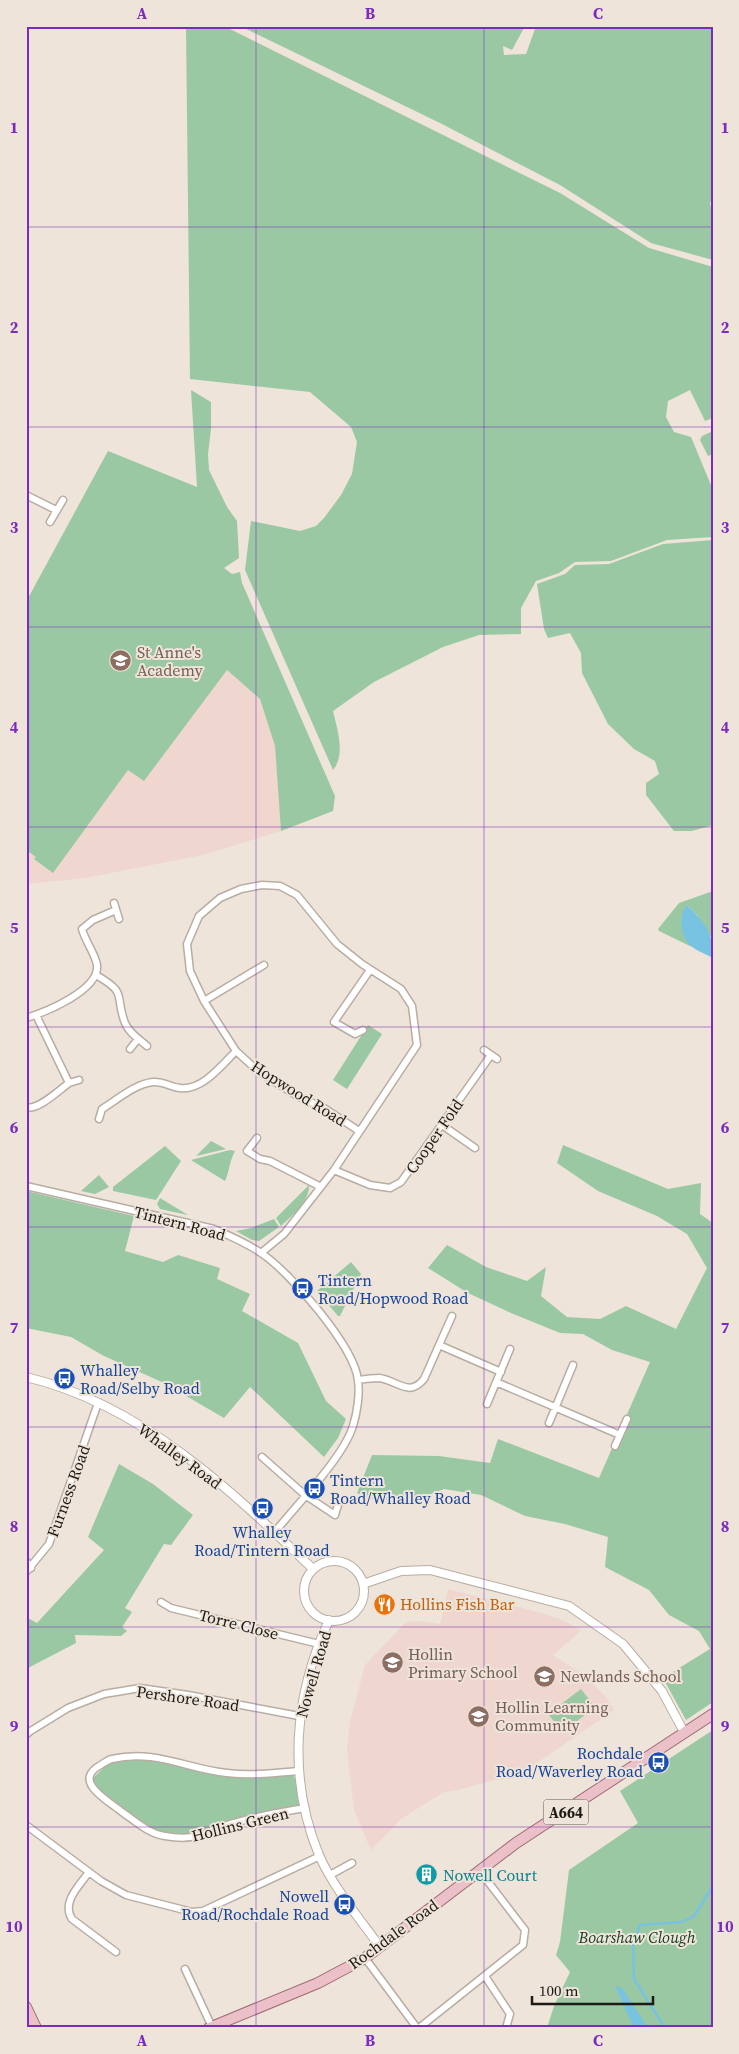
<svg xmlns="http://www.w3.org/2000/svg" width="739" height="2054" font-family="'Source Serif 4',serif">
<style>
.education{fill:#efd6ce}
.green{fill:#9ac8a3}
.water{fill:#78c3e2}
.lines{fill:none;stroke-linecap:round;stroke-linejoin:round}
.stream{stroke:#78c3e2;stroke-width:2.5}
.minor-casing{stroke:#b7ada2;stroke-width:9}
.tertiary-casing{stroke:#b7ada2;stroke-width:10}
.primary-casing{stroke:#9c6b73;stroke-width:12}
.minor{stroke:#fff;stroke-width:6}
.tertiary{stroke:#fff;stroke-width:8}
.primary{stroke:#ecc0c9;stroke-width:10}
.grid{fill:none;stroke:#7b2cbf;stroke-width:1;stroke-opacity:0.55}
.labels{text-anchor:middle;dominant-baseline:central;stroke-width:4;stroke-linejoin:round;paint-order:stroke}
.shield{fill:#eee4d9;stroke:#5c5750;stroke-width:1}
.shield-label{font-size:15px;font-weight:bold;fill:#1d1a16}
.education-label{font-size:16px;fill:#785e54;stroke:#eee4d9;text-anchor:start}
.street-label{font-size:16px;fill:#1d1a16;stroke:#eee4d9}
.transit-label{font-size:16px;fill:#164399;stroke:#eee4d9;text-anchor:start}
.food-label{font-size:16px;fill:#c56008;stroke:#eee4d9;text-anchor:start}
.culture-label{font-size:16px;fill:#0d838f;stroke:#eee4d9;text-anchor:start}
.park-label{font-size:16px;font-style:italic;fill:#164022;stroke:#eee4d9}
.neatline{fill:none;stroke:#7b2cbf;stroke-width:2}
.grid-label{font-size:16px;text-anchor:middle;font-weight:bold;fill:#7b2cbf}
</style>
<rect width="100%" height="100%" fill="#eee4d9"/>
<path class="education" d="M108,451L197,488L227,670L260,699L275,746L281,831L203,855L85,878L26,884V602Z
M448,1589L545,1614L565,1621L581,1631L553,1655L585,1676L605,1696L614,1710L515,1778L494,1780L458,1790L444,1792L401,1819L371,1850L354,1810L347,1748L350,1722L365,1665L406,1622L421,1621L440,1624Z"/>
<path class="green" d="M186,26H224L560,193L649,248L713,267V418L705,421L690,390L668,401L666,417L674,432L691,437L713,490V537L667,540L611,561L575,562L559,573L536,581L521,608V634L479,635L443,647L374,682L333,711C337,729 346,754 333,770L245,570L251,521L300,531L316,526L324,518L341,495L352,474L357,442L351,427L310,392L190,379Z
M240,26H525L512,50L503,46L504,55L526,54L536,26H713V196L710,203L713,217V260L651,243L560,185L440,123Z
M191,390L211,402V429L208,454L209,470L227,507L237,521L239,558L224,568L232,574L240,572L242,583L335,796L333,811L281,831L275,746L260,699L227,670L144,781L128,770L53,873L34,859L36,857L26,850V602L108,451L197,487Z
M713,431V454L708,456L700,440L702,436Z
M713,540V825L692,831H674L646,795V783L659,774L655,761L634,749L608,724L582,673L581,653L570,633L548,638L544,629L537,584L565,574L575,565L609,564L663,544Z
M713,891V940L698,916L687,905L682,928L692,947L659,931L658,929L679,903Z
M368,1025L382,1034L347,1089L333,1080Z
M211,1141L226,1149L196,1156Z
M563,1145L668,1189L701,1183L700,1214L713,1223V1702L686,1720L663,1678L710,1649L699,1631L669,1615L649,1590L605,1567L608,1537L565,1524L525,1516L481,1495L444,1489L420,1498L378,1501L357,1493L372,1455L439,1456L490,1463L498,1439L599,1478L650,1362L612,1350L583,1334L560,1333L511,1313L468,1293L428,1268L447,1245L486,1267L527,1281L546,1267L541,1296L567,1317L600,1319L626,1306L676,1329L707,1268L687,1234L657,1216L598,1191L557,1163Z
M165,1146L181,1161L156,1200L113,1191V1187Z
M230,1150L235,1151C229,1162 230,1170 225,1181L191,1160Z
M99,1175L109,1187L95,1194L81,1191Z
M309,1185C310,1201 292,1216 281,1226L276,1218Z
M26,1191L134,1216L125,1251L163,1262L178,1255L220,1268L217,1279L250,1294L242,1311L298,1343L326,1401L346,1419L338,1438L324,1457L250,1387L224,1418L164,1383L104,1356L71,1337L26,1328Z
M160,1198L188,1215L160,1209L157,1204Z
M274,1219L279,1227L259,1241L252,1240L236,1231L251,1228Z
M351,1262L361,1274L340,1316H338L317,1291Z
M119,1464L153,1484L193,1515L171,1545L164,1544L125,1608L132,1612L122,1627L127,1631L121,1636L75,1635L76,1643L26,1669V1617L37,1623L104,1550L88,1537Z
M581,1689L595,1707L563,1732L548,1714Z
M713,1730V2028H547L554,2006L570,1972L556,1955L560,1942L569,1870L638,1823L620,1791Z
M152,1758L226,1776L293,1774L305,1808L242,1818L190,1838L163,1836L139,1821L94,1786L93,1778L110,1762Z"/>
<path class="water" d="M687,905C705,923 713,931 713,958C706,954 697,951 691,946C680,937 678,916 687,905Z
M615,1986L622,1988L648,2028H634Z"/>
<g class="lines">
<path class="stream" d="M665,2028L634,1979L633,1944L640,1925L682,1922L694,1916L713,1886"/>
<defs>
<path id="minor" d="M26,495L56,510
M50,522L63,500
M114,903L119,919
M96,975C129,994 114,995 125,1023C129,1033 139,1039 147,1046
M204,1001L264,965
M26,1018C46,1012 100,990 97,965C95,953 85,941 82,929L93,920L116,910
M363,1030L355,1034L334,1022L370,970
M130,1049L138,1039
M484,1050L497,1059
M69,1083L79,1080
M26,1107C38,1111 59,1090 69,1083L36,1015
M99,1119L102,1109C118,1099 135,1084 153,1082C163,1081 170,1087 180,1088C202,1091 222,1065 236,1051
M442,1125L475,1148
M257,1138L247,1151L260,1159L270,1161L321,1187
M334,1170L370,1185L390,1188L401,1182L491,1055
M26,1186L214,1229C230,1236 247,1243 261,1253C289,1271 356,1348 358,1381C360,1394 357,1413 353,1426C343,1458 297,1504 275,1532
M261,1253L284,1234L334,1170L417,1045L412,1006L401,989L362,964L337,944L297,895L280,886L262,885L241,889L220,898L199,916L187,944L190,971L204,1001L236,1051L259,1072L299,1097L324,1108L359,1131
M439,1345L501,1372
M358,1380C365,1379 373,1378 379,1378C397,1380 409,1398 424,1379L452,1316
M496,1382L620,1435
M487,1404L510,1349
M549,1423L573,1365
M615,1446L627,1419
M262,1457L305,1495L335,1515L338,1505
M26,1561L31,1568
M26,1572L49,1544L98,1403
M161,1602L171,1608L319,1644
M26,1735L29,1732L68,1708L104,1694L140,1688L188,1695L299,1716
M299,1771C276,1773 251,1776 227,1773C187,1769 155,1749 112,1759C107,1760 103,1764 99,1766C72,1782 110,1802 122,1812C135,1821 149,1834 165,1836C198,1842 205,1831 234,1823C257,1816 281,1812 305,1808
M26,1825L101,1881L126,1895L192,1912L203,1911L320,1856
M89,1872C80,1885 61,1902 72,1919L116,1952
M330,1875L352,1863
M365,1958L417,2028
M185,1969L212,2027
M485,1976L510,2014L506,2028
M419,2028L523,1945L525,1930L479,1870"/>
<path id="tertiary" d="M26,1377C141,1404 231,1490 313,1569
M304 1591a30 30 0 1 1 60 0a30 30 0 1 1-60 0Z
M363,1584L401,1571L430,1570L569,1606L623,1644L662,1691L684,1732
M329,1620C294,1696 287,1777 319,1855C333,1887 360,1919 380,1947"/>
<path id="primary" d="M26,2007L36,2028
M209,2028L318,1983L365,1958L516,1843L713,1714"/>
</defs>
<use href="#minor" class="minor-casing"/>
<use href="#tertiary" class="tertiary-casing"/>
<use href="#primary" class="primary-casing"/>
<use href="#minor" class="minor"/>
<use href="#tertiary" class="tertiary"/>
<use href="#primary" class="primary"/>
</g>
<path class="grid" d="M256,26V2028M484,26V2028M26,227H713M26,427H713M26,627H713M26,827H713M26,1027H713M26,1227H713M26,1427H713M26,1627H713M26,1827H713"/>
<defs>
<symbol id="school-disc" viewBox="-11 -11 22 22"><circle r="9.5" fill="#8d6e63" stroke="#eee4d9"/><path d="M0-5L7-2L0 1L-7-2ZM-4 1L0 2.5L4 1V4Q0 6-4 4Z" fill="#fff"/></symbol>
<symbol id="bus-disc" viewBox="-11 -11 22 22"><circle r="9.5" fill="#1a4fb4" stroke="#eee4d9"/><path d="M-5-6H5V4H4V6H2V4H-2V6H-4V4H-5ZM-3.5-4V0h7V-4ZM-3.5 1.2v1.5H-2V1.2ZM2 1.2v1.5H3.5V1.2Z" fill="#fff"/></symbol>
<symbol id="restaurant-disc" viewBox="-11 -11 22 22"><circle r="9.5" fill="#e8710a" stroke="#eee4d9"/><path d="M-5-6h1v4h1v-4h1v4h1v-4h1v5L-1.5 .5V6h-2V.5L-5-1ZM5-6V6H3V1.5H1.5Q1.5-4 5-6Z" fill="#fff"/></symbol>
<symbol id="building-disc" viewBox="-11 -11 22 22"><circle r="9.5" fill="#0f9aa8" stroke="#eee4d9"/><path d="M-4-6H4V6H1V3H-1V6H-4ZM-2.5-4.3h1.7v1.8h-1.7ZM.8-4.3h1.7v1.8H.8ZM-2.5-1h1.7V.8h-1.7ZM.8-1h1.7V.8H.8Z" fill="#fff"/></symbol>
</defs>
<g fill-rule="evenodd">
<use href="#school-disc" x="108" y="648" width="25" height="25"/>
<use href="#bus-disc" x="290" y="1276" width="25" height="25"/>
<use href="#bus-disc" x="52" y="1366" width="25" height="25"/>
<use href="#bus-disc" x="302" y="1476" width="25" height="25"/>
<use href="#bus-disc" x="250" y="1496" width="25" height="25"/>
<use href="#restaurant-disc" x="372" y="1592" width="25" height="25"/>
<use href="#school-disc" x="380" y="1650" width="25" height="25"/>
<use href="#school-disc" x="532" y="1664" width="25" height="25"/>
<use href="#school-disc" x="466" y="1704" width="25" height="25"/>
<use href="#bus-disc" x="646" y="1750" width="25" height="25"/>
<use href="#building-disc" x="414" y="1862" width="25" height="25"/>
<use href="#bus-disc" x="332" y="1892" width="25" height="25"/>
</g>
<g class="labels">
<rect class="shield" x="543.5" y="1799.5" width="45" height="25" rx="4"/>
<g class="shield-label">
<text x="566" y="1812">A664</text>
</g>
<g class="education-label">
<text x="137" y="652">St Anne's<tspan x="137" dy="18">Academy</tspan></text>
<text x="408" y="1654">Hollin<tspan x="408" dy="18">Primary School</tspan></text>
<text x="560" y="1676">Newlands School</text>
<text x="495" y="1707">Hollin Learning<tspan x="495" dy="18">Community</tspan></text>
</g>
<g class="street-label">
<text transform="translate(299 1093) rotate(32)">Hopwood Road</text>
<text transform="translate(434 1136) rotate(-55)">Cooper Fold</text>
<text transform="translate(180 1223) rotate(15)">Tintern Road</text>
<text transform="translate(180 1456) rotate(36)">Whalley Road</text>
<text transform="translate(68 1491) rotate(-70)">Furness Road</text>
<text transform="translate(239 1624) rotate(14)">Torre Close</text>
<text transform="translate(313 1674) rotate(-74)">Nowell Road</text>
<text transform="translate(188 1698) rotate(8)">Pershore Road</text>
<text transform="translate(240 1824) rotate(-14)">Hollins Green</text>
<text transform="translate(393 1934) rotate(-36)">Rochdale Road</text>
</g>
<g class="transit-label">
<text x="318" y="1280">Tintern<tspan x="318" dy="18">Road/Hopwood Road</tspan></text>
<text x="80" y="1370">Whalley<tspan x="80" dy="18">Road/Selby Road</tspan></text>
<text x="330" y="1480">Tintern<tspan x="330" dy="18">Road/Whalley Road</tspan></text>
<text x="262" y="1532" text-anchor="middle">Whalley<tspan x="262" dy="18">Road/Tintern Road</tspan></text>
<text x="643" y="1753" text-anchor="end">Rochdale<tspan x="643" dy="18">Road/Waverley Road</tspan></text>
<text x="329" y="1896" text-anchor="end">Nowell<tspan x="329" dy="18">Road/Rochdale Road</tspan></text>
</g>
<g class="food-label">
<text x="400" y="1604">Hollins Fish Bar</text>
</g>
<g class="culture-label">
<text x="443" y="1875">Nowell Court</text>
</g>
<g class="park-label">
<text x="637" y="1937">Boarshaw Clough</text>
</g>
</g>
<rect width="739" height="2054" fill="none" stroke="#eee4d9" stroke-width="55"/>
<path d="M532 1996v8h121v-8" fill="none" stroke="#1d1a16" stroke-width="2.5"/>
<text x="539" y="1996" font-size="15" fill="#1d1a16" stroke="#eee4d9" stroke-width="4" paint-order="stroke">100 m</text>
<rect x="28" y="28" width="684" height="1998" class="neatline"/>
<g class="grid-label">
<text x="142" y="19">A</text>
<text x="370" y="19">B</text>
<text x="598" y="19">C</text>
<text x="14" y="133">1</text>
<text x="725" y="133">1</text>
<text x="14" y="333">2</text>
<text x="725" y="333">2</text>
<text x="14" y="533">3</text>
<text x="725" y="533">3</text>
<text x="14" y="733">4</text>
<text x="725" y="733">4</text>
<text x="14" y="933">5</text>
<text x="725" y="933">5</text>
<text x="14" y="1133">6</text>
<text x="725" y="1133">6</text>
<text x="14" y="1333">7</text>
<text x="725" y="1333">7</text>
<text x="14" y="1532">8</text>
<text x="725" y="1532">8</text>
<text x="14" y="1732">9</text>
<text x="725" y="1732">9</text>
<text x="14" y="1932">10</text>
<text x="725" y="1932">10</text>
<text x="142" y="2046">A</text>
<text x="370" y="2046">B</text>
<text x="598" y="2046">C</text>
</g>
</svg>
